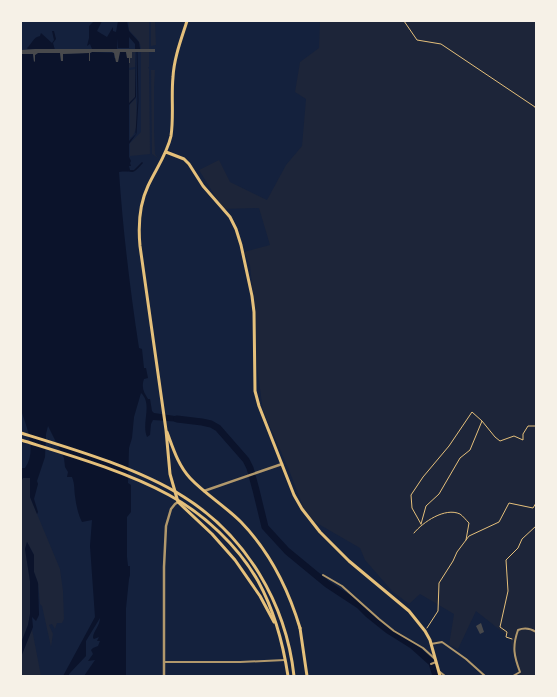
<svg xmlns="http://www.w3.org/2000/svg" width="557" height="697" font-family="Quicksand,sans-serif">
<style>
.green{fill:#1d2539}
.water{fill:#0b132b}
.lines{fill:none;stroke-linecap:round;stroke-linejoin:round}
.stream{stroke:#0b132b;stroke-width:1}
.river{stroke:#0b132b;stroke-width:7}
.building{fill:#48494c}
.path{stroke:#e5c07b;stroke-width:1}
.minor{stroke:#b1986c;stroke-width:2}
.tertiary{stroke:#b1986c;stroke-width:2.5}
.primary{stroke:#e5c07b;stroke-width:3}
.trunk{stroke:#e5c07b;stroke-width:3}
</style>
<rect width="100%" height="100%" fill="#14213d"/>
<path class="green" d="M129,21H149V49H141C141,41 134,36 129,30Z
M151,21H155L156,45L151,46Z
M320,21H536V676H519L510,638L476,611L458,649L449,645L454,614L420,594L409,604L392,591L365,560L360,548L315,522L304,509L289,470L263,411L255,352V315L250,265L244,252L270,245L259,208L223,209L199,170L219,160L230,182L267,200L286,165L302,146L306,99L295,92L300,62L319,48Z
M132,52H135V67L129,68V63L130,62V58H132Z
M141,52H149V67H148L149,69L150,154L130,156V143L141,132Z
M135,69V97L129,104V70Z
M151,70H155L154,88V130L155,154L158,158L152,154Z
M136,98C136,110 140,132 130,138V104Z
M23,478H30V497L60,569L63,591L64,619L62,623H57L55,629L52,624L49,625L53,634L51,647L42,606L40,604L38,583L34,572V555L27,542L25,549L30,581V615L28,625L21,643V481Z
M32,629L41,676H21V657Z"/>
<path class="water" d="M94,21H102L97,31L107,37L113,27V31L116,32L118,21H127L129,31L139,42L140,49H135V44L129,37V48H118V38L117,49H92L90,44L87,46L89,38V26Z
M52,31H54L56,39L53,43L55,50L28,49L27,48C32,44 33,37 40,36L41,33L52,43L54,40Z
M92,52L114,53V58H116L118,62L120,52H126L127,58H129V103L135,97L136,52V97L129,105V141L137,133L129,144V157L131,161L130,163L131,166H129L130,170H134L142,162L143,163C130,177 135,170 119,172C123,231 130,289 139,348L142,349L144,368H146L148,378L144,379C141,388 144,392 148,399H150L152,411L154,413L182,417V418L186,419V421L182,422L153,420L151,424L150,435L147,437C141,423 153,404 141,393L134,417L132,438L129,448L128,483L131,485V512L127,517V557L128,566H130V575L129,579L126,608V676H111L110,675L109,676H84L95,660L88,661L93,654L91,650L93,648L98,646L100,641H97L99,637L94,639L93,638C93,631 100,626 100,618L86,641V656L70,673L68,676H63L95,617L90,546L92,520L82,522C78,514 76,505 75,496C74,489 75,485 72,477H67L68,472L65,467L64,458L48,426L46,434L45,457L37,481L38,484L34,499L38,512L37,514L30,497V478H23L21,481V468H25C37,451 27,428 21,410V54H33L34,62L35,61V55L38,53H60L61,61H63V54L89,53V61H90V53Z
M27,542L34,555V572L38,583L39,615L36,621L32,617L33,627L21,657V643L28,625L30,614V581L25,549Z"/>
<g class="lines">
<path class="stream" d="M136,133L138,101L137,51"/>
<path class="river" d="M177,419L202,422L211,424L218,428L246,460L250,468L256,490L265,527L287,551L327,584L359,605L368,614L388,630L412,645L432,663L436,676"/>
</g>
<path class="building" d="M35,49H155V52H132V58H130V63H129V58H127L126,52H120L118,62H116L114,53L112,52H92L90,53V61H89V53L63,54V61H61L60,53H38L35,55V61L34,62L33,54H21V50Z
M481,623L484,632L480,634L476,626Z"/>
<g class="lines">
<path class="path" d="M404,21L417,40L441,44L535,107L536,109
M421,524L426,506L439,494L460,458L470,450L482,421L495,437L500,441L514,436L523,440V434L528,426H536
M421,524L412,508L411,495L423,477L449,446L472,412L482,421
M414,533C423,522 445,507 460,514C463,516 466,520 469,523L466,540
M427,628L438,611L439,583L453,561L457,552L469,536L499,522L509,503L533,508L536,503
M512,639L506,637L507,632L500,627L508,591L506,560L518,548L522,539L536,526"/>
<path class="minor" d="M323,575L342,586L379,619L394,631L423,648L434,658
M431,644L442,642L466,659L485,676
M164,662H240L285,660
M431,664L436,662
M440,672L445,676
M513,676L520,672C514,656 512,647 518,630C525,627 530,628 536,632"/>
<path class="tertiary" d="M204,491L282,464
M164,676V567L166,526L171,509L175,504L178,502"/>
<path class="primary" d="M187,21C181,40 174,58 173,77C171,97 174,116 171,136C167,154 156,169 148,186C139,205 138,225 140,246L166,430L170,474L178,502L212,534L235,560L260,596L274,622
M166,152L184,159L189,164L203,186L230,217L236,229L241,245L252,296L254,312L255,391L259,406L294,495L302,509L320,532L349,561L409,611L425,631L430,640L440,676
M167,432C173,448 178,465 190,478C205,494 225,506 241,522C270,552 288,588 300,628"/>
<path class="trunk" d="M21,433C73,449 138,468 184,497C246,536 286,603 294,676
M21,440C69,455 125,471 169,495C204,514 238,546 258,581C274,610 283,643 288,676
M300,628L307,676"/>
</g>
<rect width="557" height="697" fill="none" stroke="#f6f1e7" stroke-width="44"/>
</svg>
